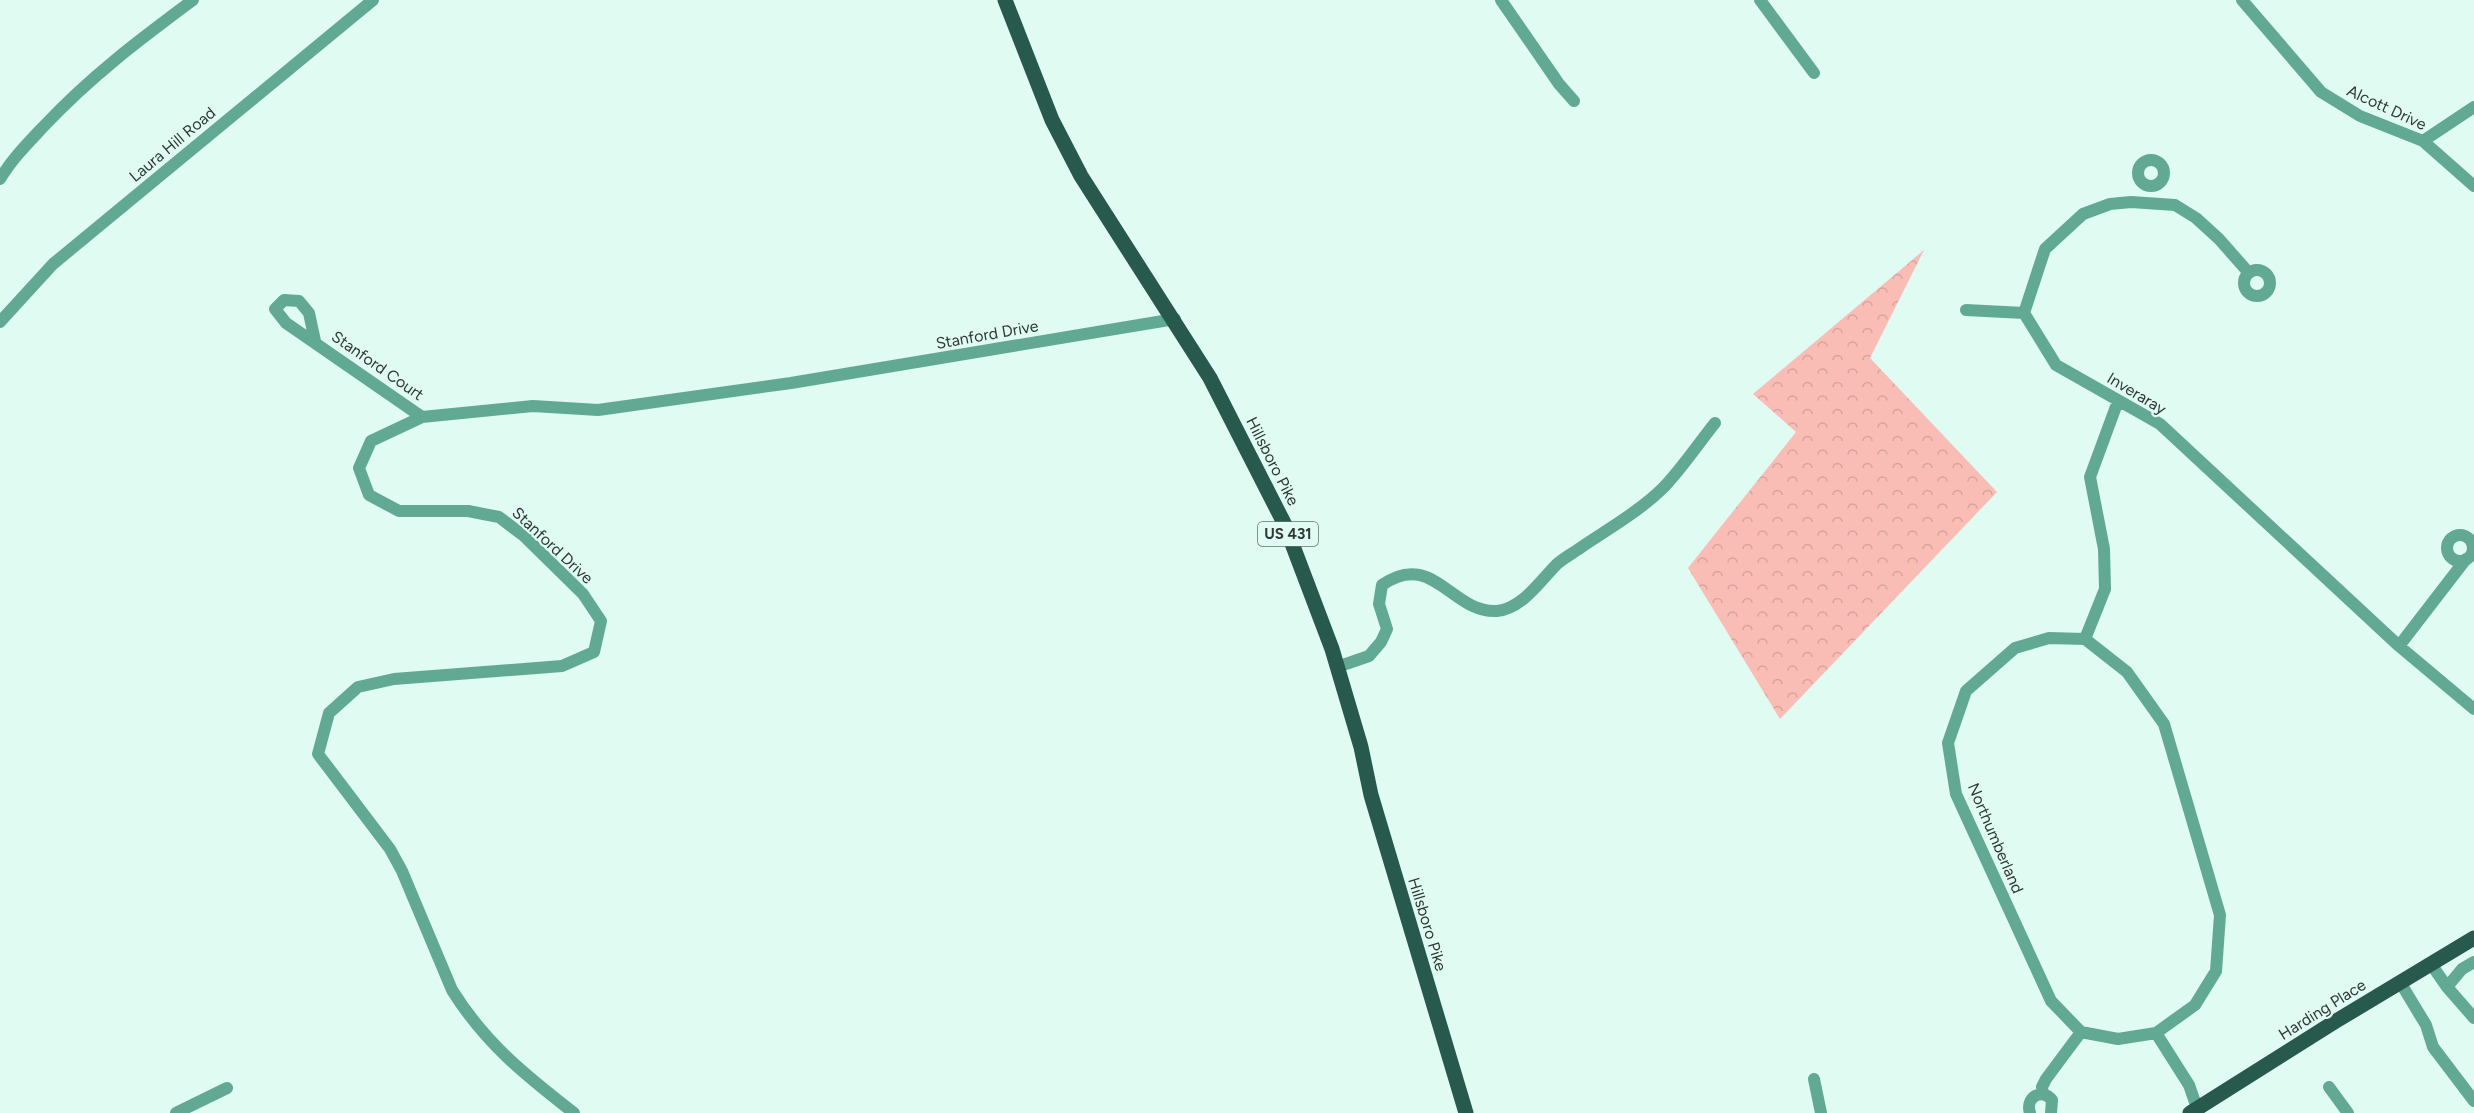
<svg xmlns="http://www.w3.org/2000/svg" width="2474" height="1113" viewBox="0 0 2474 1113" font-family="Figtree,sans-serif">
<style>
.forest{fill:url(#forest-crowns)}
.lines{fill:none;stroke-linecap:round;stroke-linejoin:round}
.minor{stroke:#62a994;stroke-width:12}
.major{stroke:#275a4c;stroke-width:15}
.labels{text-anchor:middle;stroke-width:4.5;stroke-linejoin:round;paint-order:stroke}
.shield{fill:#e0fbf2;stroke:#63736e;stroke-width:1.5}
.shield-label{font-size:15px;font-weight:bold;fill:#2e3935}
.street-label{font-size:16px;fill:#2e3935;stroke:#e0fbf2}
</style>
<defs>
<pattern id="forest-crowns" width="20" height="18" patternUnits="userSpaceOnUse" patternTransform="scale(1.5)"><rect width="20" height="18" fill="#fabdb6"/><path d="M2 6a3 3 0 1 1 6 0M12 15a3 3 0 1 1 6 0" fill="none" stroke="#d7a39d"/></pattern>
</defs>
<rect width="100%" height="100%" fill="#e0fbf2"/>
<path class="forest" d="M1924 250 1870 358 1997 492 1780 719 1688 568 1796 432 1753 394Z"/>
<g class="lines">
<path class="minor" d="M1501 0 1559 84 1574 101
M1760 0 1814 73
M2242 0 2321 92 2360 116 2423 141 2474 186
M2423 141 2474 107
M2138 173a13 13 0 1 1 26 0a13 13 0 1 1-26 0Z
M0 179C12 159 28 143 44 126 91 76 138 41 193 0
M2244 283a13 13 0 1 1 26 0a13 13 0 1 1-26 0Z
M2249 273 2219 239 2196 218 2175 205 2131 202 2110 204 2083 214 2045 249 2024 313 2056 365 2160 424 2399 646 2474 709
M1966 310 2024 313
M0 322 53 264 373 0
M315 341 309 313 299 301 284 300 275 309 286 323 422 417
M2447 548a13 13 0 1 1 26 0a13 13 0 1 1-26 0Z
M2049 638 2085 639 2127 672 2164 724 2220 915 2216 971 2195 1005 2156 1033 2118 1039 2081 1032 2051 1001 1956 794 1948 743 1966 691 2015 648Z
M2085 639 2105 589 2104 549 2090 477 2118 401
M2399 646 2466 559
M1337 667 1369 656 1381 642 1387 629 1379 604 1382 585C1433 549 1452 614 1497 611 1522 609 1541 580 1557 564 1565 557 1575 552 1583 546 1610 528 1641 510 1664 487 1683 467 1698 444 1715 423
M2431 964 2447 987 2474 1018
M2400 982 2426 1025 2433 1047 2474 1101
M2447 987 2462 969 2474 962
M2156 1033 2189 1085 2197 1108
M1814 1079 1821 1113
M2329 1087 2348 1113
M2043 1094 2042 1087 2046 1079 2081 1032
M176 1113 227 1088
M574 1113C525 1075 485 1043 452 990L402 871 390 849 318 754 329 713 358 687 394 679 562 666 594 652 601 621 583 594 524 536 499 517 468 511H399L369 495 359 468 371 441 422 417 533 406 598 410 791 383 1175 319
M2030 1113C2025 1098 2041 1087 2052 1100L2051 1113"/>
<path class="major" d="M1005 0 1052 120 1081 176 1210 378 1285 525 1332 649 1361 747 1371 795 1466 1113
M2190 1113 2336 1021 2474 938"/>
</g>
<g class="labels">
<rect class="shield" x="1258" y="522" width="60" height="24" rx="4.5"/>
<g class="shield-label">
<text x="1288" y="539">US 431</text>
</g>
<g class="street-label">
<text transform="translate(2387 107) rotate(25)" y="6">Alcott Drive</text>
<text transform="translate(172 144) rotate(-40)" y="6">Laura Hill Road</text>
<text transform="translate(987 334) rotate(-10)" y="6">Stanford Drive</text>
<text transform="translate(378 365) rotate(35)" y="6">Stanford Court</text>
<text transform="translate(2137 393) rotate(31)" y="6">Inveraray</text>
<text transform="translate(1273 461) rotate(63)" y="6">Hillsboro Pike</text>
<text transform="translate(553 545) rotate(43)" y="6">Stanford Drive</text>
<text transform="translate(1996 838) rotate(67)" y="6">Northumberland</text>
<text transform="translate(1428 924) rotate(73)" y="6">Hillsboro Pike</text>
<text transform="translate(2322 1009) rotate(-32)" y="6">Harding Place</text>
</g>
</g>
</svg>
